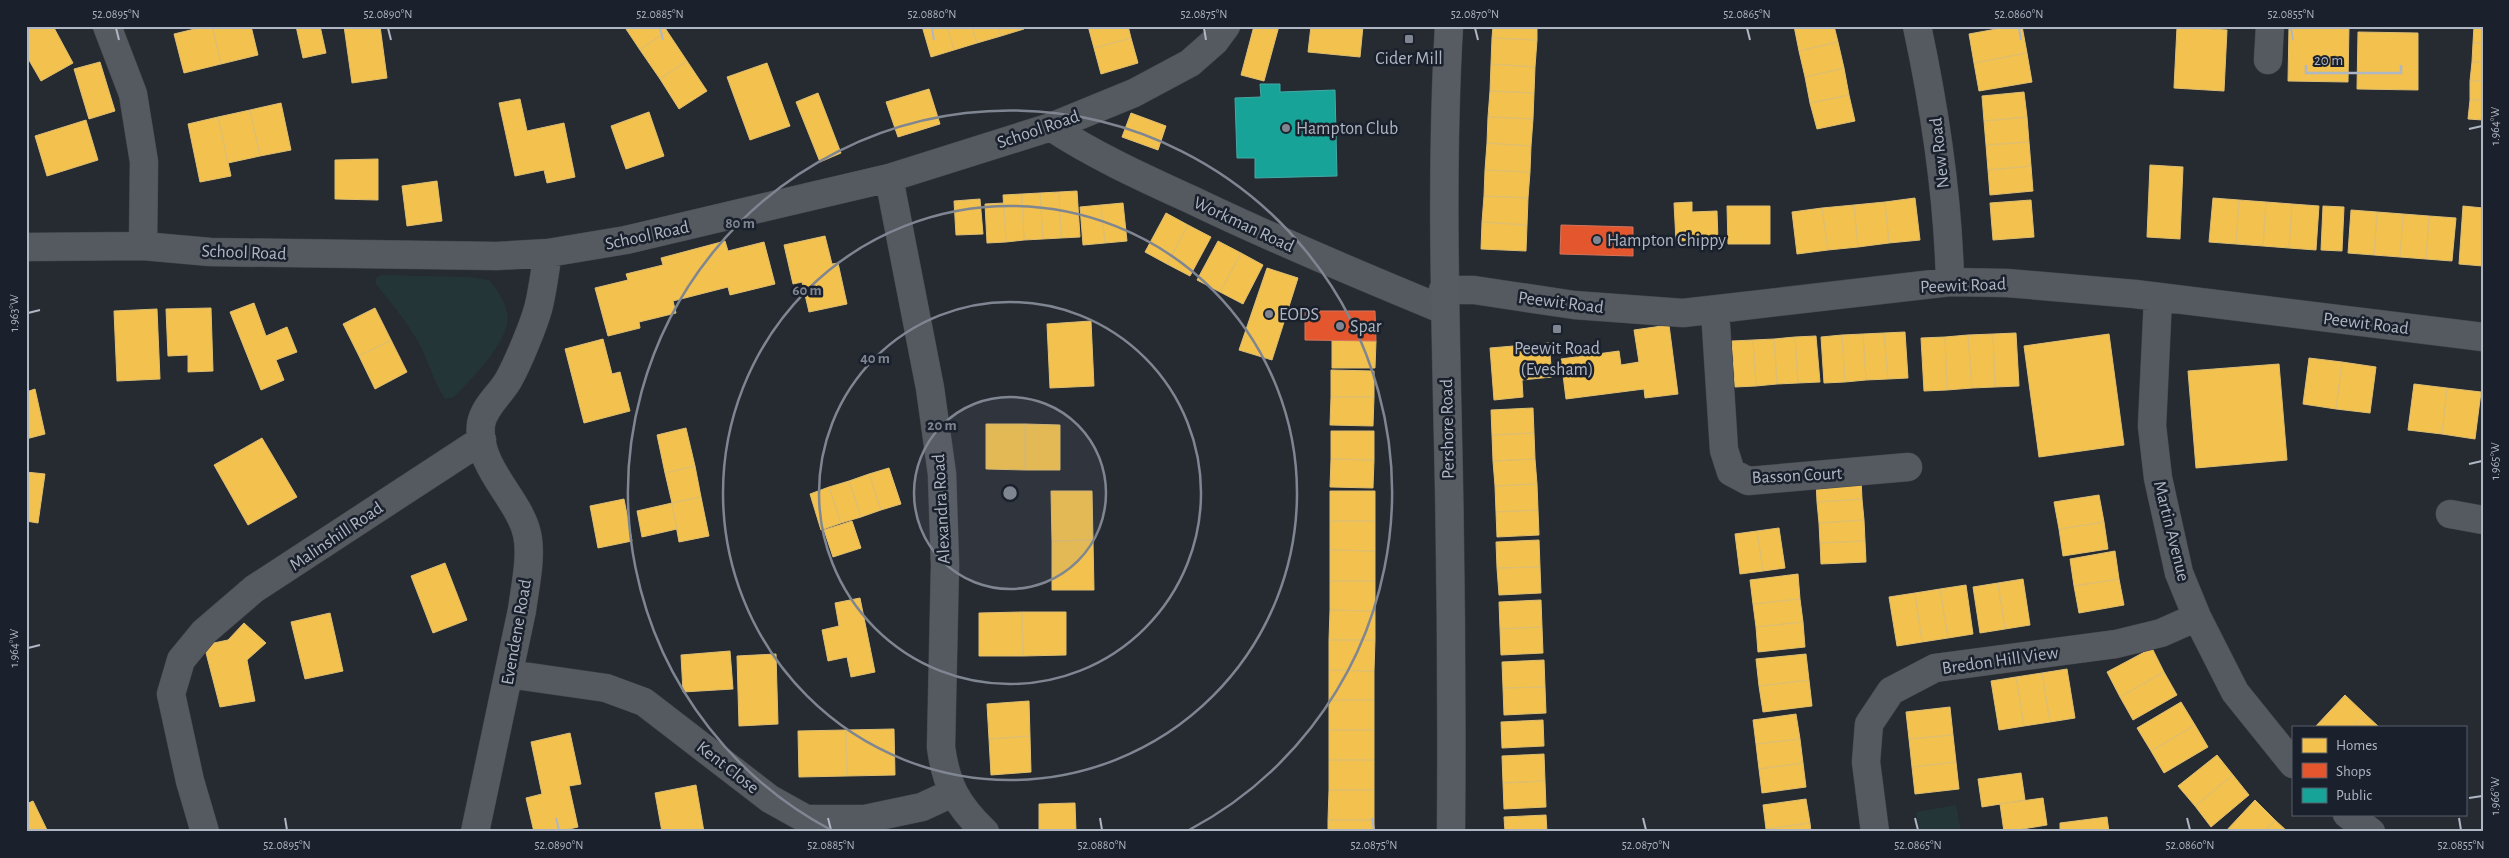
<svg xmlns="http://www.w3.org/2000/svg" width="2509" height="858" viewBox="0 0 2509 858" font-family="'Alegreya Sans',sans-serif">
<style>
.green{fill:#233537}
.homes{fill:#f2c14e;stroke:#debe71}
.shops{fill:#e4572e;stroke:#d4745b}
.public{fill:#17a398;stroke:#45a9a5}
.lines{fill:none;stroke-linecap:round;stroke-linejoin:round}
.minor-casing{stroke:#44474d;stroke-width:29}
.major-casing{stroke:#43474f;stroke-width:29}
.minor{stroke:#555960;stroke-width:28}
.major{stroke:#575b62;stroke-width:28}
.ticks{fill:none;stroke:#afb7c4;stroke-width:2}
.ring{fill:none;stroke:#7f8691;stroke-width:2.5}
.poi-dot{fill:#7f8691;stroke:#1a212c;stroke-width:2}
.labels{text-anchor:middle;stroke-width:5;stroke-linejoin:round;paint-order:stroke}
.poi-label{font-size:18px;fill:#afb7c4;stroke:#1a212c;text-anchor:start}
.street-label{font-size:18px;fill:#afb7c4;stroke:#1a212c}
.centre{fill:#7f8691;stroke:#1a212c;stroke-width:2.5}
.ring-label{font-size:15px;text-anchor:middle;font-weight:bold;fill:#7f8691;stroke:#1a212c;stroke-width:5;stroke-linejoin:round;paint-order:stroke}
.neatline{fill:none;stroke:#afb7c4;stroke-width:2}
.ticks-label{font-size:12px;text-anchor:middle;fill:#afb7c4}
</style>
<rect width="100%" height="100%" fill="#262b32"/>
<path class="green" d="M381 275 468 277 489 280C498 291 505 301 507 314 512 339 471 379 454 397L445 399C434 382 429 363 420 345 408 323 392 304 376 284L375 279Z
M1956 805 1961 832H1920L1916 812Z"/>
<path class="homes" d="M31 26H53L73 63 41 81 26 55V29Z
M207 26H212L221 64 184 73 174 34Z
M212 26H251L258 55 221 64Z
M296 26H320L326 53 303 58Z
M344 26H380L387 78 352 83Z
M624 26H664L667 31 640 50Z
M922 26H947L954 50 931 57Z
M947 26H972L977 43 954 50Z
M972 26H998L1001 36 977 43Z
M998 26H1023L1024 29 1001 36Z
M1088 26H1128L1131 38 1094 48Z
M1254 26H1279L1264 81 1241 75Z
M1311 26H1363L1360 57 1308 52Z
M1493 26H1537V40L1492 38Z
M1794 26H1834L1838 42 1799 51Z
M2013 26H2022L2027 53 1974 63 1969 34Z
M2289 26H2349L2348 82 2288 81Z
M2474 26H2483V43H2473Z
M2177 27 2227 30 2224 91 2174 88Z
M667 31 687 61 660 79 640 50Z
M2358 32 2418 33V90L2357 89Z
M1131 38 1138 63 1101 74 1094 48Z
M1492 38 1537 40 1535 67 1491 64Z
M1838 42 1844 68 1805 77 1799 51Z
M2473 43H2483V62H2472Z
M2027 53 2032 82 1979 91 1974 63Z
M687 61 707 91 679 109 660 79Z
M100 62 115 111 89 119 74 69Z
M2472 62H2483V81H2470Z
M767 63 790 126 750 140 727 77Z
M1491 64 1535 67 1534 93 1490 91Z
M1844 68 1849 95 1810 103 1805 77Z
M2470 81H2483V100H2470Z
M929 89 940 124 898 137 886 102Z
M1490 91 1534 93 1533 119 1488 117Z
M2024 92 2027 117 1984 121 1982 96Z
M818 93 841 153 820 162 796 102Z
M1849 95 1855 121 1817 129 1810 103Z
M520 99 527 131 564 123 575 177 547 183 544 170 515 176 499 103Z
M2470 100H2483V120L2468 119Z
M281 103 291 150 260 156 250 110Z
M250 110 260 156 228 163 218 117Z
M649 112 664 156 626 169 611 126Z
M1131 113 1166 126 1158 150 1122 137Z
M218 117 231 176 200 182 188 124Z
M1488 117 1533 119 1531 146 1487 143Z
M2027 117 2029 142 1986 145 1984 121Z
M86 120 98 160 47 176 35 136Z
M2029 142 2031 166 1988 170 1986 145Z
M1487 143 1531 146 1530 172 1485 170Z
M378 159V200L335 199V160Z
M2150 165 2183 167 2180 239 2147 237Z
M2031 166 2033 191 1990 195 1988 170Z
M1485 170 1530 172 1528 198 1484 196Z
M437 181 442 221 407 226 402 186Z
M1077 191 1080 237 1061 238 1059 192Z
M1059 192 1061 238 1043 239 1040 193Z
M1040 193 1043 239 1024 240 1022 194Z
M1022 194 1024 240 1006 242 1003 195Z
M1484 196 1528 198 1527 225 1482 222Z
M1915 198 1920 240 1889 243 1885 202Z
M2213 198 2239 200 2236 244 2209 242Z
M980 199 983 234 956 235 954 201Z
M2031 200 2034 237 1993 240 1990 203Z
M2239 200 2266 202 2263 246 2236 244Z
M1692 202V212L1717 211 1718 240 1676 241 1674 203Z
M1885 202 1889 243 1858 247 1854 205Z
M2266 202 2292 204 2289 248 2263 246Z
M1004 203 1006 242 987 243 985 204Z
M1123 203 1127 241 1105 243 1101 205Z
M2292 204 2319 206 2316 250 2289 248Z
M1101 205 1105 243 1083 245 1080 207Z
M1854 205 1858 247 1828 250 1822 208Z
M1727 206H1770V244H1728Z
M2323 206 2344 207 2342 251 2321 250Z
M2463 206 2483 208V266L2459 264Z
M1822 208 1828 250 1797 254 1792 212Z
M2351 210 2377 212 2374 255 2348 253Z
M2377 212 2403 214 2400 257 2374 255Z
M1166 213 1188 225 1167 264 1145 252Z
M2403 214 2429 216 2426 259 2400 257Z
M2429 216 2456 218 2452 261 2426 259Z
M1482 222 1527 225 1526 251 1481 249Z
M1188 225 1211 237 1190 276 1167 264Z
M825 236 832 264 838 263 847 304 809 312 802 282 793 284 784 245Z
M725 241 728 251 764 242 775 284 730 295 728 287 673 301 676 313 639 322 640 328 608 336 595 288 628 280 626 274 663 265 661 258Z
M1218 241 1241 253 1220 292 1197 280Z
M1241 253 1263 265 1243 304 1220 292Z
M1267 268 1298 278 1272 360 1239 350Z
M254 303 266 336 287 327 297 352 276 360 284 380 261 390 230 312Z
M211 308 213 371 188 372V355L168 356 166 309Z
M375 308 391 340 359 356 343 324Z
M157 309 160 379 117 381 114 311Z
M1091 321 1094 386 1050 388 1047 324Z
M1669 325 1678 394 1645 398 1644 389 1566 399 1561 359 1619 351 1621 365 1639 362 1634 330Z
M1905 332 1908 378 1888 379 1884 333Z
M1884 333 1888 379 1866 380 1863 334Z
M2016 333 2019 386 1995 387 1993 334Z
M1863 334 1866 380 1845 382 1842 335Z
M1993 334 1995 387 1972 388 1968 335Z
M2109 334 2124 445 2039 457 2024 346Z
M1842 335 1845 382 1824 383 1821 337Z
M1968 335 1972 388 1947 390 1945 337Z
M1816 336 1820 382 1798 383 1795 337Z
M1795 337 1798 383 1777 384 1774 339Z
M1945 337 1947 390 1924 391 1921 338Z
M603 339 612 374 620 372 630 411 584 423 565 349Z
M1774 339 1777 384 1756 386 1753 340Z
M391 340 407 372 375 389 359 356Z
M1332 340 1376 341 1375 368H1332Z
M1753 340 1756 386 1735 387 1732 341Z
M1549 343 1552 377 1522 380 1523 397 1494 400 1490 348Z
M2309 358 2342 362 2336 409 2303 404Z
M2342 362 2376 367 2370 413 2336 409Z
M2279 364 2287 460 2196 468 2188 371Z
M1331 370 1374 371V397H1331Z
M2414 384 2447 388 2442 434 2408 430Z
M2447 388 2481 392 2475 439 2442 434Z
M35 389 45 434 26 439V392Z
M1331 397H1374L1373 426 1330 425Z
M1533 408 1534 433 1492 435 1491 410Z
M986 424H1025V470L986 469Z
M1025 424 1060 425V470H1025Z
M686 428 695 466 665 473 657 435Z
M1331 431H1374V460L1331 459Z
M1534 433 1535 459 1493 461 1492 435Z
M262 438 297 497 248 525 214 465Z
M1331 459 1374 460 1373 488 1330 487Z
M1535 459 1537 484 1495 486 1493 461Z
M695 466 701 497 672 503 665 473Z
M889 468 901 504 881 510 869 474Z
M26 472 45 474 38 523 26 521Z
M869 474 881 510 861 517 849 481Z
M1861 478 1862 499 1817 502 1816 481Z
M849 481 861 517 841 523 829 487Z
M1537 484 1538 510 1496 512 1495 486Z
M829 487 841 523 821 530 810 494Z
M1051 491H1092L1093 540 1052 541Z
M1330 491H1375V521H1330Z
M2099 495 2104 522 2059 529 2054 502Z
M701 497 709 536 679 542 672 503Z
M624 499 632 541 598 548 590 506Z
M1862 499 1864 520 1819 523 1817 502Z
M672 503 677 529 642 537 637 511Z
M1538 510 1539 535 1497 537 1496 512Z
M1864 520 1865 541 1820 543 1819 523Z
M852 521 861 548 833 557 824 530Z
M1330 521H1375V551L1330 550Z
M2104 522 2108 549 2063 556 2059 529Z
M1779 528 1785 568 1763 571 1757 531Z
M1757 531 1763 571 1740 574 1735 534Z
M1093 540 1094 590H1052V541Z
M1539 540 1540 567 1497 568 1496 542Z
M1865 541 1866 562 1821 564 1820 543Z
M1330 550 1375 551V581H1330Z
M2115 551 2119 579 2074 586 2070 559Z
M445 563 467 620 433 633 411 576Z
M1540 567 1541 593 1499 595 1497 568Z
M1798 574 1800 599 1753 604 1750 580Z
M2023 579 2030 625 2005 629 1998 583Z
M2119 579 2124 605 2079 613 2074 586Z
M1330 581H1375V611L1330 610Z
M1998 583 2005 629 1980 633 1973 587Z
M1966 585 1973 634 1948 638 1940 589Z
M1940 589 1948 638 1922 642 1915 593Z
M1915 593 1922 642 1897 646 1889 597Z
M860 598 875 672 851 677 847 657 828 661 822 630 839 626 835 603Z
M1800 599 1803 622 1756 627 1753 604Z
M1541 600 1542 627 1500 629 1499 602Z
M1330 610 1375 611V640H1329Z
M1022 612 1023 656H979V613Z
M1022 612H1066V655L1023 656Z
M330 613 343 671 305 679 291 622Z
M1803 622 1805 647 1758 652 1756 627Z
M244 623 266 643 247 660 255 701 220 707 204 645 228 640Z
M1542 627 1543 653 1501 655 1500 629Z
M1329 640H1375L1374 671 1329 670Z
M2152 648 2164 672 2120 697 2107 672Z
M730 651 733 689 683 692 681 655Z
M776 654 778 724 739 726 737 656Z
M1806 654 1809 680 1759 686 1756 659Z
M1544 660 1545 687 1503 688 1502 662Z
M2067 669 2075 718 2050 722 2042 673Z
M1329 670 1374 671V700H1329Z
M2164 672 2177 695 2133 720 2120 697Z
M2042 673 2050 722 2024 726 2016 677Z
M2016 677 2024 726 1999 730 1991 681Z
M1809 680 1812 706 1763 712 1759 686Z
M1545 687 1546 713 1504 715 1503 688Z
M2345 695 2365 714 2352 727H2315Z
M1329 700H1374V730H1329Z
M1029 701 1030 736 989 739 987 704Z
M2181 702 2195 725 2151 751 2137 728Z
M1950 707 1953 735 1909 739 1906 712Z
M1796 714 1800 739 1756 744 1753 720Z
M2365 714 2379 727H2352Z
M1543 720 1544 746 1502 748 1501 722Z
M2195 725 2208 747 2164 773 2151 751Z
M894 729 895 775 847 776 846 730Z
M846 730 847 776 799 777 798 731Z
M1329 730H1374V760H1329Z
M570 733 581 784 569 786 578 827 556 832H534L526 798 542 794 531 742Z
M1953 735 1956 762 1912 767 1909 739Z
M1030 736 1031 772 991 775 989 739Z
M1800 739 1803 763 1759 769 1756 744Z
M1544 754 1545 781 1503 783 1502 756Z
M2217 755 2233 775 2195 806 2178 786Z
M1329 760H1374V790H1329Z
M1956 762 1959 789 1915 794 1912 767Z
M1803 763 1806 787 1762 793 1759 769Z
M2021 773 2025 800 1982 807 1978 779Z
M2233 775 2249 795 2211 827 2195 806Z
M1545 781 1546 807 1504 809 1503 783Z
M696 785 704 832H662L655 793Z
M1329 790H1374V820H1328Z
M2043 798 2047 825 2004 832 2000 804Z
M1806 799 1810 823 1766 829 1763 805Z
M2255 800 2275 820 2264 832H2225Z
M33 801 48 832H26V804Z
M1075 803 1076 832H1039V804Z
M1546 815 1547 832H1505L1504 817Z
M2107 817 2109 832H2060V823Z
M1328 820H1374V832H1328Z
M2275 820 2288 832H2264Z
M1810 823 1811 832H1767L1766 829Z"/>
<path class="shops" d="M1561 225 1633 227V256L1560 254Z
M1305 311H1375L1376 341 1305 340Z"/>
<path class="public" d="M1260 84H1280V92L1335 90 1337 176 1255 178V158H1237L1235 98 1261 97Z"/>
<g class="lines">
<defs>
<path id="minor" d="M107 26 133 94 144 162 143 246
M1917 26C1935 110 1948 196 1950 282
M2268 60 2270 26
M1051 127C1095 156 1144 178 1192 200 1275 240 1359 275 1444 310
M889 178 930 388 942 474 945 565 941 747C946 785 957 805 985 832
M26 247 143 246 210 252 497 256 548 253 626 240 889 178 1051 127 1134 93 1190 63 1215 41 1226 26
M1443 290H1474L1574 305 1683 313 1950 282 2007 283 2135 294 2483 337
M2158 298 2152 426 2158 478 2179 573 2197 617 2235 692 2293 764
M1715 310 1724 450 1731 472 1748 481 1908 467
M2450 514 2483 520
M509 674 606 688 644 702 770 799 806 819H865L922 807 952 793
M2347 814 2371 832
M205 832 190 781 171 694 181 660 204 632 254 589 482 440
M475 832 522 610C525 587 532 556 527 534 519 498 476 467 481 424 484 406 501 394 509 379 518 363 535 322 539 305 543 288 545 270 548 253
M1875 832 1866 762 1869 724 1891 691 1935 668 2116 644 2161 633 2197 617"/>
<path id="major" d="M1449 26C1441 164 1445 301 1448 439 1451 570 1452 701 1451 832"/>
</defs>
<use href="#minor" class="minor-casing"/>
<use href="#major" class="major-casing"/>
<use href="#minor" class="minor"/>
<use href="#major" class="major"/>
</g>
<path class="ticks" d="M116 28 119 40M388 28 391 40M660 28 663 40M932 28 934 40M1204 28 1206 40M1475 28 1478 40M1747 28 1750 40M2019 28 2021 40M2291 28 2293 40M2469 129 2482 126M28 313 40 310M2469 464 2482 461M28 648 40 645M2469 798 2482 796M285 818 287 830M556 818 559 830M828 818 831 830M1100 818 1102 830M1372 818 1374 830M1643 818 1646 830M1915 818 1918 830M2187 818 2190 830M2459 818 2461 830"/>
<circle cx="1010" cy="493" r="96" fill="#7f8691" fill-opacity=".12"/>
<g class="ring">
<circle cx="1010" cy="493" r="96"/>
<circle cx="1010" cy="493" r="191"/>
<circle cx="1010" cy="493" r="287"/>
<path d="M831 830A382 382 0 1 1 1189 830"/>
</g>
<g class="poi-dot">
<rect x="1404" y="34" width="10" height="10" rx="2.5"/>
<circle cx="1286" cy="128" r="5"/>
<circle cx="1597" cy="240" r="5"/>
<circle cx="1269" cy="314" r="5"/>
<circle cx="1340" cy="326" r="5"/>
<rect x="1552" y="324" width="10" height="10" rx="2.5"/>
</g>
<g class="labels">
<g class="poi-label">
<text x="1409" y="64" text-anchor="middle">Cider Mill</text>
<text x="1296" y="134">Hampton Club</text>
<text x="1607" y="246">Hampton Chippy</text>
<text x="1279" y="320">EODS</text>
<text x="1350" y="332">Spar</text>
<text x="1557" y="354" text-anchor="middle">Peewit Road<tspan x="1557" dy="21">(Evesham)</tspan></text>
</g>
<g class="street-label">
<text transform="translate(1038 129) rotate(-19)" y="6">School Road</text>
<text transform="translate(1939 153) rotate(-96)" y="6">New Road</text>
<text transform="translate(1244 224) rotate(25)" y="6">Workman Road</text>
<text transform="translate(647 235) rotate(-12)" y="6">School Road</text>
<text transform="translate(244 252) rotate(2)" y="6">School Road</text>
<text transform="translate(1963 285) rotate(-2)" y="6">Peewit Road</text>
<text transform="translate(1561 302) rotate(7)" y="6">Peewit Road</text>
<text transform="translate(2366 323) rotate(7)" y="6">Peewit Road</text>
<text transform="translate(1447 429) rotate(-91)" y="6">Pershore Road</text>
<text transform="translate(1797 475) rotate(-3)" y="6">Basson Court</text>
<text transform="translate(941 509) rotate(-93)" y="6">Alexandra Road</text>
<text transform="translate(2172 531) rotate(76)" y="6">Martin Avenue</text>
<text transform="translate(336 536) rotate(-34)" y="6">Malinshill Road</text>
<text transform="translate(516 632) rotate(-80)" y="6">Evendene Road</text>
<text transform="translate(2000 660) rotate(-8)" y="6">Bredon Hill View</text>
<text transform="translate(728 767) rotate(38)" y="6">Kent Close</text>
</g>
</g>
<circle cx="1010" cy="493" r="8" class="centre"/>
<g class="ring-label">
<text x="740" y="228">80 m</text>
<text x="807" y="295">60 m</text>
<text x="875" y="363">40 m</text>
<text x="942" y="430">20 m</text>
</g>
<rect width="2509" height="858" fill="none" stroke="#1a212c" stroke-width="55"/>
<rect x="2292" y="726" width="175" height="90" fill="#1a212c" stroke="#565d69"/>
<rect x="2302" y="738" width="25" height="15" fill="#f2c14e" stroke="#565d69"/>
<text x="2336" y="750" font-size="15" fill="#afb7c4">Homes</text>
<rect x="2302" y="763" width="25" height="15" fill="#e4572e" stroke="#565d69"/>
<text x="2336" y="776" font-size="15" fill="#afb7c4">Shops</text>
<rect x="2302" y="788" width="25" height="15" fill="#17a398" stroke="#565d69"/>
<text x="2336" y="800" font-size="15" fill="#afb7c4">Public</text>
<path d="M2306 65v8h95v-8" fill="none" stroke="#afb7c4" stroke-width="2.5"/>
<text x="2314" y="65" font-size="15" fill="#afb7c4" stroke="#1a212c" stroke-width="4" paint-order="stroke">20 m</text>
<rect x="28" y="28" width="2454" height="802" class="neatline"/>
<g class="ticks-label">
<text x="116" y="18">52.0895°N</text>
<text x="388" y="18">52.0890°N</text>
<text x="660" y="18">52.0885°N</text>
<text x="932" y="18">52.0880°N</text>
<text x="1204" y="18">52.0875°N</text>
<text x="1475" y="18">52.0870°N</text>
<text x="1747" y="18">52.0865°N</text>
<text x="2019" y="18">52.0860°N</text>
<text x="2291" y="18">52.0855°N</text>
<text transform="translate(2495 126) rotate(-90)" y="4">1.964°W</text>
<text transform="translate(14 313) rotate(-90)" y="4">1.963°W</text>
<text transform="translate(2495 461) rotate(-90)" y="4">1.965°W</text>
<text transform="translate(14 648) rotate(-90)" y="4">1.964°W</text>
<text transform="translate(2495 796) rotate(-90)" y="4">1.966°W</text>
<text x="287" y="849">52.0895°N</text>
<text x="559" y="849">52.0890°N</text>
<text x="831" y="849">52.0885°N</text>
<text x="1102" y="849">52.0880°N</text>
<text x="1374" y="849">52.0875°N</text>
<text x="1646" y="849">52.0870°N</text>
<text x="1918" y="849">52.0865°N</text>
<text x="2190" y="849">52.0860°N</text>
<text x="2461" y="849">52.0855°N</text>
</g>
</svg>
